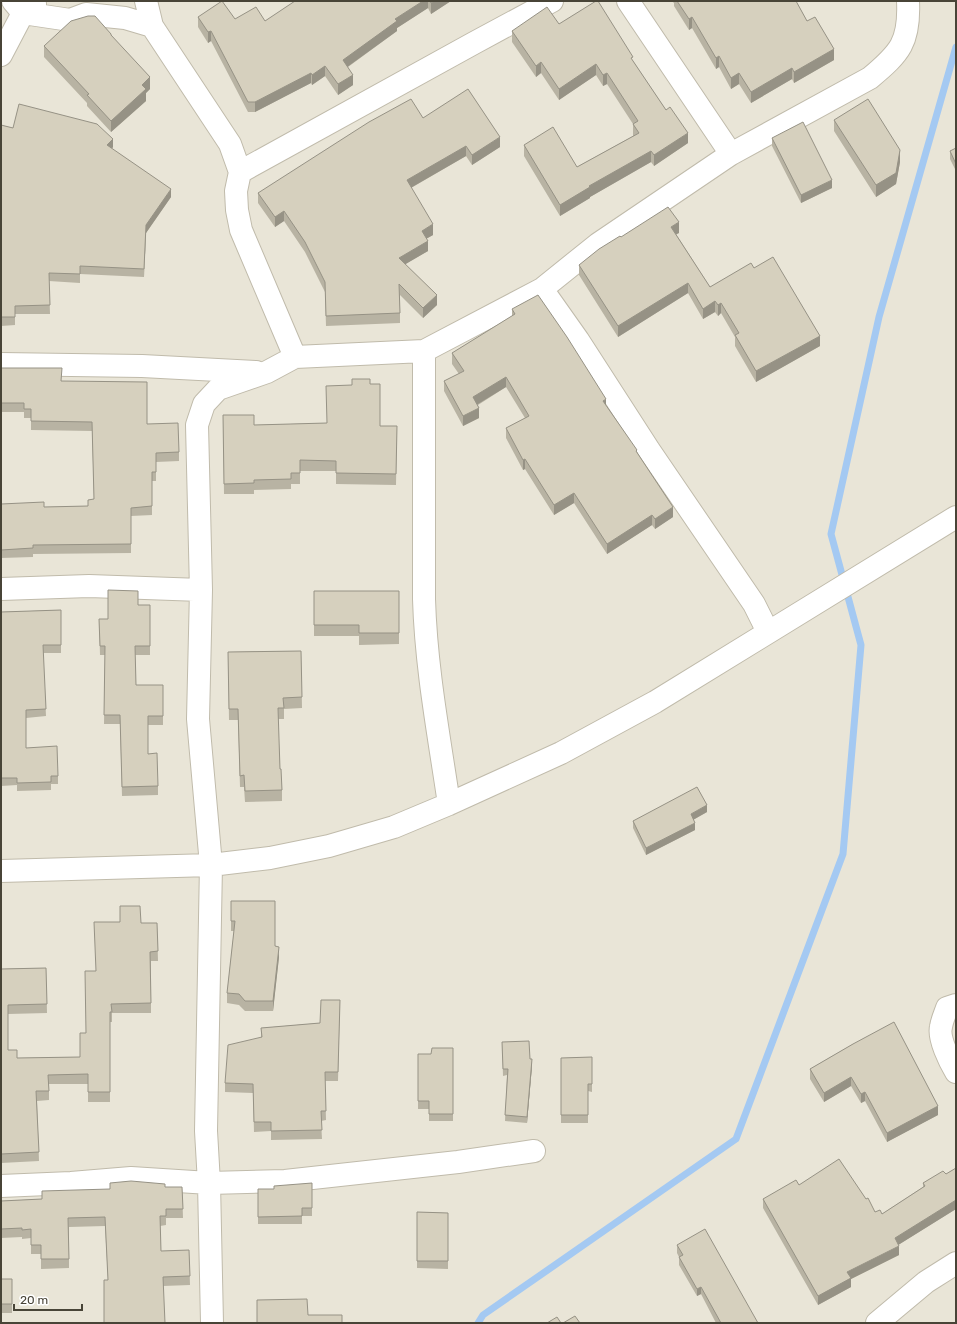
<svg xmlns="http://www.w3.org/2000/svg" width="957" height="1324" viewBox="0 0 957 1324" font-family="Rubik,sans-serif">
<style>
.residential{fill:#e9e5d7}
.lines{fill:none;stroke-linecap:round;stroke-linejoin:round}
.stream{stroke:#a4c9f2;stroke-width:7}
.street-casing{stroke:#c0bbab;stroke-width:24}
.street{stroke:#fff;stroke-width:22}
.wall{fill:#b8b3a3}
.shaded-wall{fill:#969285}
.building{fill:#d6d0be;stroke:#969285}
</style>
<rect width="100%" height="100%" fill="#f5f2e9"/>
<path class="residential" d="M1 1H956V1323H1Z"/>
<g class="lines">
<path class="stream" d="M478 1323 483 1315 736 1139 843 854 861 645 831 534 879 317 956 47"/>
<defs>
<path id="street" d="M13 1 23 13 70 20 86 14 125 18 152 26
M146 1 152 26 230 144 240 172 236 191 237 210 241 230 295 357
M628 1 731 154
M1 55 23 13 35 4
M240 172 474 43 552 1
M542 289 578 340 649 450 754 604 768 632
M424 351V599C426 668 439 736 449 804
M1 364 142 366 256 372
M1 589 89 586 201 590
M1 871 211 865 270 858 329 846 394 827 449 804 561 753 655 702 956 517
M956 1005 947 1008C945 1014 942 1020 941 1027 938 1038 950 1062 956 1072
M1 1186 71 1183 131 1178 209 1183 285 1181 458 1162 534 1151
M212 1323 209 1183 206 1131 211 865 198 719 201 590 197 425 204 404 218 389 267 372 295 357 424 351 542 289 598 244 731 154 870 78C900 53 910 42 908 1
M877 1323 926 1282 956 1263"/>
</defs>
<use href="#street" class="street-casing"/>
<use href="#street" class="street"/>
</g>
<path class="wall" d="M310 1H451L431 14 428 8 397 28V31L348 67 353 85 338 95 325 76 312 85 311 83 255 112H248L211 41 208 43 198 27V17L265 21Z
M672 1H796L807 21 834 60 794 83 792 79 751 103 739 84 731 89 719 67 716 69 692 28 689 30 674 6V3Z
M559 24 633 61 688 143 654 166 651 162 590 197V198L560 216 524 156V145L577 167 633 136V124L607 84 603 86 596 75 559 100 541 73 536 77 512 42V31Z
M111 36 150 89 146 93V101L111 132 87 106V103L44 57V46Z
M423 118 500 147 472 165 466 156 411 188 433 235 426 239 428 251 405 264 437 305 423 318 400 295V323L326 326 325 292 305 252 284 221 275 227 258 203V193Z
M834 120 900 162 896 184 876 197 834 131Z
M1 125 13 128 113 147 112 149 171 197 146 233 144 277 80 274V283L49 281 50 314H15V325L1 326Z
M772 138 832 188 801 203 772 146Z
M956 148V171L950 159V151Z
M679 233 676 234 710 287 754 268 820 346 756 382 735 346V337L721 313 718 316 715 312 703 319 688 293 618 337 579 275V265L621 237Z
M512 309 606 406 637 452 673 517 655 529 652 525 607 554 574 503 554 515 525 469 523 470 506 438V428L525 418 506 387 478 405 479 418 463 426 444 391V381L459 374 452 364V353L512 316Z
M1 368 62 381 147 424 179 452V461L156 462V481H152V515L131 516V553L33 554V557L1 558V504L44 507 88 506 94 500 92 431 31 430V418H24V412H1Z
M370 384 380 426H397L396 485 336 484V471H300V484H291V489L254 490V494H224L223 415 254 425 327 423Z
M956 429V440L955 438V430Z
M314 591H399V644L359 645V636H314Z
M138 605H150V655H135L136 685H163V725H148V754L158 786V795L122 796 120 724H104L105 655H100L99 619H108Z
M61 610V653H43L46 716 26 718V748L58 776V784H51V790L17 791V785L1 786V612Z
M301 651 302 708 284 709V719H278L280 769 282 790V801L245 802 244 787H240L238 720H229L228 652Z
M707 812 693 820 695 830 646 855 633 828V821Z
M231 901 275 946 279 957 273 1011H245L239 1005 227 1003V993L234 931H231Z
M120 906 141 923H157L158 961H151V1013H112V1022H110V1102H88V1084H49V1100L37 1101 39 1161 1 1163V969L46 968 47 1013 8 1014V1050L17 1058 80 1057 86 1033 96 971 120 922Z
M340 1000 338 1081H325L326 1120 321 1121 322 1139 271 1140V1131L254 1132 253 1093 225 1092V1083L261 1037V1028L320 1023Z
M502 1042 530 1059 532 1066 527 1123 505 1121 507 1075 503 1076Z
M853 1044 938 1115 887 1142 865 1101 861 1103 851 1086 824 1102 810 1079V1069Z
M453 1048V1121H429V1109H418V1054H431Z
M592 1057V1092L588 1091V1123H561V1058Z
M956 1168V1209L898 1245 899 1255 851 1279V1287L818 1305 763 1208V1199L799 1185 875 1212 882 1214 923 1187V1183L946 1174Z
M312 1183V1216H302V1224H258V1189H274Z
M165 1187H182L183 1218H166V1225L160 1226 161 1251 189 1250 190 1285 163 1286 108 1280 105 1226 69 1227V1268L41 1269V1254H31V1238L22 1239V1237L1 1238V1201L42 1199 110 1189Z
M417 1212 448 1213V1269L417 1268Z
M677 1245 758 1323H716L701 1294 697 1296 679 1265V1257L677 1253Z
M1 1279H12V1313H1Z"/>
<path class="shaded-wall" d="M423 1H428V8L397 28V31L343 70V60L395 19Z
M435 1H451L431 14V3Z
M692 17V28L689 30V19Z
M211 31V41L208 43V32Z
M834 49V60L794 83V72Z
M719 56V67L716 69V58Z
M541 62V73L536 77V66Z
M596 64V75L559 100V89Z
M325 66V76L312 85V75Z
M792 68V79L751 103V92Z
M311 73V83L255 112V102Z
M607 73V84L603 86V75Z
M739 73V84L731 89V78Z
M353 75V85L338 95V84Z
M150 77V89L146 93V101L111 132V121L142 85Z
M688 133V143L654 166V155Z
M500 137V147L472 165V155Z
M113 139V147L107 154V145Z
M466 146V156L407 190V180Z
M900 150V162L896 184 876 197V185Z
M651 151V162L590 197V198L560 216V205L589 186Z
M832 180V188L801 203V195Z
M171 189V197L146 233 144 277 146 225Z
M284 211V221L275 227V217Z
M679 222V233L671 237V227Z
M433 224V235L422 241V231Z
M428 241V251L399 268V258Z
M688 283V293L618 337V326Z
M437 295V305L423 318V308Z
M715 301V312L703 319V309Z
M721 303V313L718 316V305Z
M820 336V346L756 382V371Z
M506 377V387L473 407V397Z
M606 399V409L603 401Z
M479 408V418L463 426V416Z
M525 459V469L523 470V460Z
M574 493V503L554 515V505Z
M673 507V517L655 529V519Z
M652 515V525L607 554V544Z
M707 805V812L691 821V814Z
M695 823V830L646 855V848Z
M279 947V957L273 1011V1001Z
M532 1059V1066L527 1123V1117Z
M851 1077V1086L824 1102V1093Z
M865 1092V1101L861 1103V1094Z
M938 1106V1115L887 1142V1133Z
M956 1200V1209L895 1247V1238Z
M899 1246V1255L851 1279V1287L818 1305V1296L847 1272Z
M701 1287V1294L697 1296V1289Z"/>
<path class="building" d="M222 1 235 19 256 7 265 21 295 1H423L395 19 397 21 343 60 353 75 338 84 325 66 312 75 311 73 255 102H248L211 31 208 32 198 17Z
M430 1H435L431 3Z
M596 1H598L633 57 631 58 666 110 670 107 688 133 654 155 651 151 589 186 590 187 560 205 524 145 553 127 577 167 639 133 633 124 638 121 607 73 603 75 596 64 559 89 541 62 536 66 512 31 547 7 559 24Z
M677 1H796L807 21 815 17 834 49 794 72 792 68 751 92 739 73 731 78 719 56 716 58 692 17 689 19Z
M88 16H95L111 34V35L150 77 142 85 146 89 111 121 87 95 89 94 44 46 71 21Z
M468 89 500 137 472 155 466 146 407 180 433 224 422 231 428 241 399 258 437 295 423 308 399 284 400 313 326 316 325 282 305 242 284 211 275 217 258 193 369 122 411 99 423 118Z
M868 99 900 150 896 173 876 185 834 120Z
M19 104 97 124 113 139 107 145 171 189 146 225 144 269 80 266V274L49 273 50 305 15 306V317H1V125L13 128Z
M803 122 832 180 801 195 772 138Z
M956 148V164L950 151Z
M668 207 679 222 671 227 710 287 751 263 754 268 773 257 820 336 756 371 735 335 739 333 721 303 718 305 715 301 703 309 688 283 618 326 579 265 599 249 620 236 621 237Z
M538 295 567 337 606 399 603 401 637 450 636 451 673 507 655 519 652 515 607 544 574 493 554 505 525 459 523 460 506 428 529 416 506 377 473 397 479 408 463 416 444 381 464 371 452 353 515 314 512 309Z
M1 368H62L61 381 147 382V424L178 423 179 452 156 453V472H152V506L131 508V544L33 545V548L1 550V504L44 502V507L88 506V500L94 499 92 422 31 421V409H24V403H1Z
M352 379H370V384H380V426H397L396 474 336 473V461L300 460V473H291V479L254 480V483L224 484 223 415H254V425L327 423 326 386 352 385Z
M108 590 138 591V605H150V646H135L136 685H163V716H148V754L157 753 158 786 122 787 120 715H104L105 646H100L99 619H108Z
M314 591H399V633H359V625H314Z
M61 610V645H43L46 709 26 710V748L57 746 58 776H51V782L17 783V778H1V612Z
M301 651 302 697 283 698 284 708H278L280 769H281L282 790 245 791 244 775 240 776 238 709H229L228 652Z
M697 787 707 805 691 814 695 823 646 848 633 821Z
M231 901H275V946L279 947 273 1001H245L239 994 227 993 235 921H231Z
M120 906H140L141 923H157L158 951 150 952 151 1003 111 1004 112 1012H110V1092H88V1074L48 1075 49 1091H36L39 1152 1 1154V969L46 968 47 1004 8 1005V1050H17V1058L80 1057V1033H86L85 971H96L94 922H120Z
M321 1000H340L338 1072H325L326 1111H321L322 1130 271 1131V1122H254L253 1084 225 1083 228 1045 262 1037 261 1028 320 1023Z
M894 1022 938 1106 887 1133 865 1092 861 1094 851 1077 824 1093 810 1069 853 1044Z
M529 1041 530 1059H532L527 1117 505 1115 508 1069H503L502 1042Z
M432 1048H453V1114H429V1101H418V1054H431Z
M592 1057V1084H588V1115H561V1058Z
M839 1159 866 1199 868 1198 875 1212 880 1210 882 1214 925 1186 923 1183 943 1171 946 1174 956 1168V1200L895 1238 899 1246 847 1272 851 1278 818 1296 763 1199 796 1180 799 1185Z
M131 1181 165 1184V1187H182L183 1209H166V1216H160L161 1251 189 1250 190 1276 163 1277 165 1323H104V1280H108L105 1217 68 1218 69 1259H41V1245H31V1229L22 1230V1228L1 1229V1201L42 1199V1191L110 1189V1183Z
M312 1183V1208H302V1216L258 1217V1189H274V1186Z
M417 1212 448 1213V1261H417Z
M705 1229 758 1323H721L701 1287 697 1289 679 1257 683 1255 677 1245Z
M1 1279H12V1304H1Z
M307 1299 308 1315H342V1323H257V1300Z
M575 1316 580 1323H563Z
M557 1317 561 1323H547Z"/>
<rect width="957" height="1324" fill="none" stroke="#484437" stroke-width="4"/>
<path d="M14 1304v6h68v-6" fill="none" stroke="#484437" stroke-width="2"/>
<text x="20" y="1304" font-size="12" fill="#484437" stroke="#ffffff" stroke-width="3" paint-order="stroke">20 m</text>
</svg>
